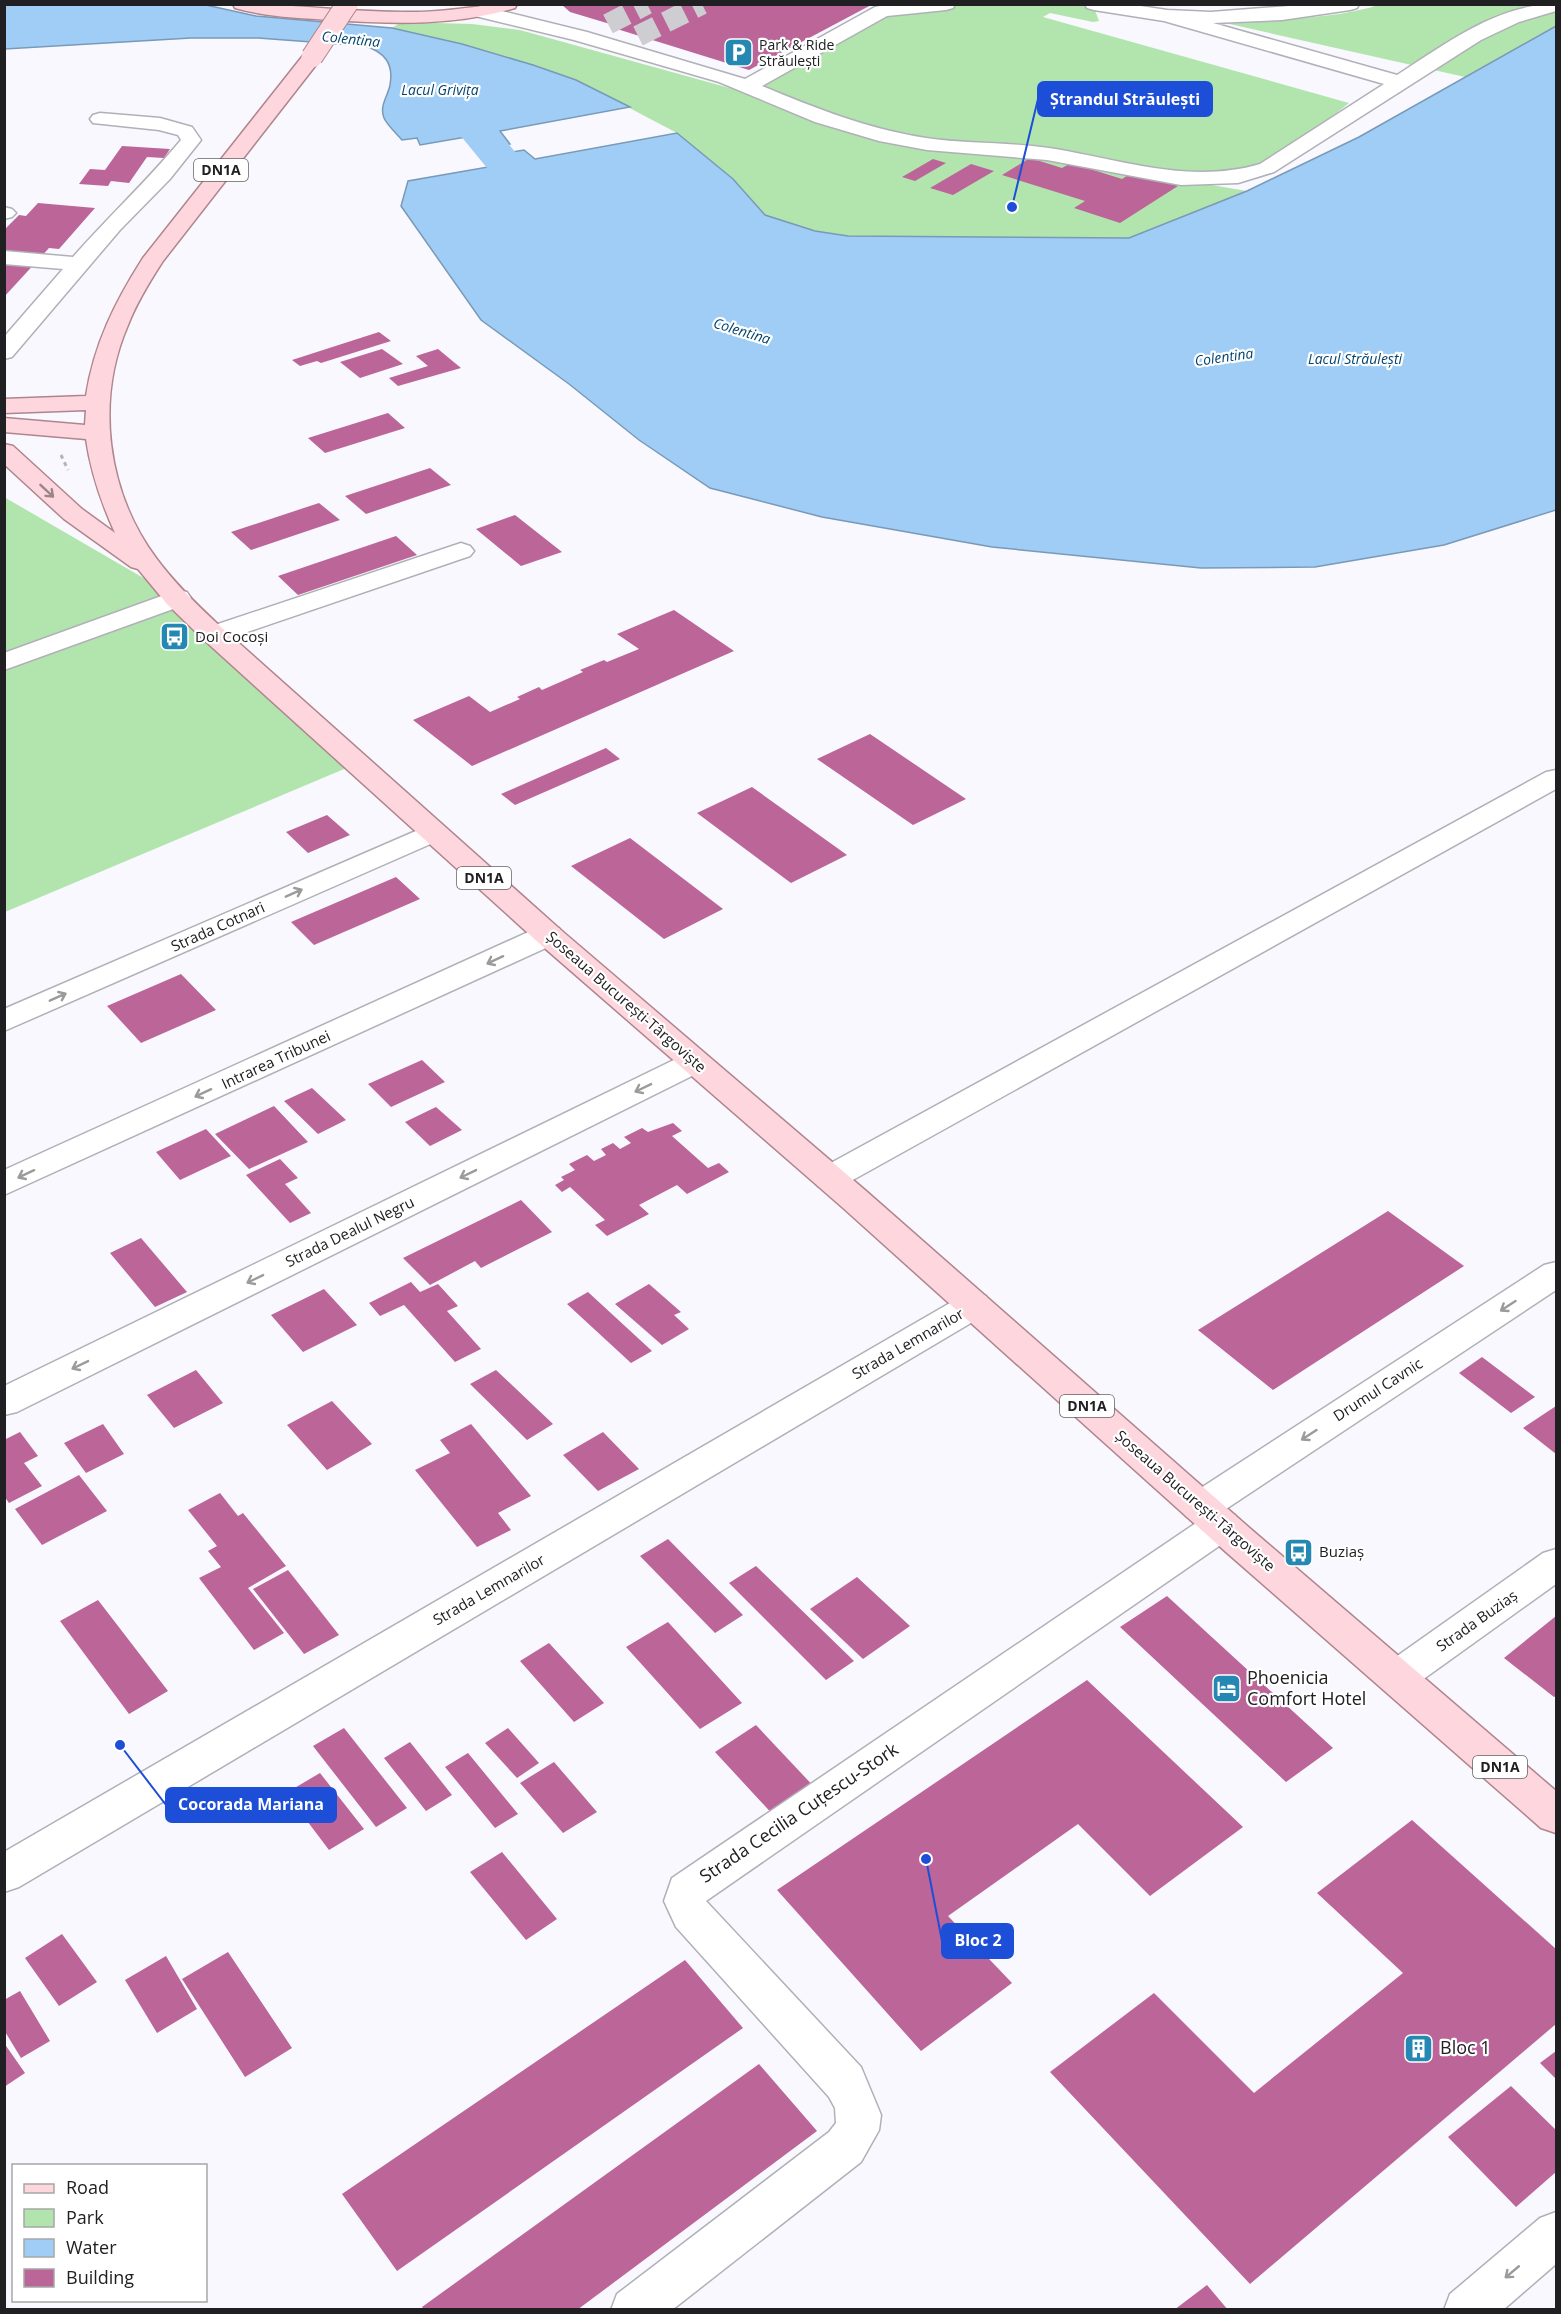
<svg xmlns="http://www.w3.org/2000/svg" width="1561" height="2314" viewBox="0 0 1561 2314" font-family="'Open Sans',sans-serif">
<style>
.green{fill:#b2e5ad}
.water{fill:#9fcdf6;stroke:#7999b7;stroke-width:1.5}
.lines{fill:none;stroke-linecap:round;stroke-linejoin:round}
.river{fill:#9fcdf6;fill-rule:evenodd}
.building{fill:#bb6599}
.minor-tunnel{stroke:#cdcdd2;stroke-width:21;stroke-dasharray:21 10;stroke-linecap:butt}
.minor-casing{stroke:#b0b0b8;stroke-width:3}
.major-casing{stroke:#b0858d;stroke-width:3}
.path{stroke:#b3b3b8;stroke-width:3;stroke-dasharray:4 4;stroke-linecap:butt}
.minor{fill:#fff;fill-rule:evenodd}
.major{fill:#fed6dd;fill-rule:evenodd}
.major-bridge-casing{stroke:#b0858d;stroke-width:23;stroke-linecap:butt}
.major-bridge{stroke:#fed6dd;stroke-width:21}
.oneway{stroke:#9a8489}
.oneway2{stroke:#9b9b9c}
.labels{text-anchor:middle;stroke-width:4.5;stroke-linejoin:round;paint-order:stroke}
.far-water-label{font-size:14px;font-style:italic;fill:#03446e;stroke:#fff}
.far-poi-label{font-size:14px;fill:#202023;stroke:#fff;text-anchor:start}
.shield{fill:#fff;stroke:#636365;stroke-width:1.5}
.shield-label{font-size:14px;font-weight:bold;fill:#202023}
.poi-label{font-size:15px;fill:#202023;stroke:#fff;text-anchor:start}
.street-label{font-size:15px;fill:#202023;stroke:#fff}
.near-poi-label{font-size:18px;fill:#202023;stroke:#fff;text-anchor:start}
.near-street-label{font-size:18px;fill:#202023;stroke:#fff}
.leader{fill:none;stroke:#1d4ed8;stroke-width:2}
.callout-dot{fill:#1d4ed8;stroke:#fff;stroke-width:2}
.callout{fill:#1d4ed8;stroke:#1d4ed8;stroke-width:2}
.callout-label{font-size:16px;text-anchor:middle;font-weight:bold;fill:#fff}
</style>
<rect width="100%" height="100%" fill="#f8f8fe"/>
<path class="green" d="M946 4 1093 5 1099 21 1093 22 1050 13 1043 17 1349 103 1267 168 1182 180 1247 191 1129 238 847 236 815 231 765 215 733 179 677 133 576 80 462 44 392 28 401 22 472 24 520 30 766 98 900 140 747 86 882 11Z
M1382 4 1556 5V26L1465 77 1216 21C1271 19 1329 21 1382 4Z
M4 497 178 598 356 764 5 912Z"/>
<path class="water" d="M4 5H206L256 16 392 28 462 44 533 65 576 80 630 107 500 131 510 144 475 150 466 137 420 145 417 138 402 140C397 134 387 125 384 118 379 106 388 96 390 85 394 63 384 52 365 46L258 38H191L5 49Z
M1556 26V510L1444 545 1315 567 1201 568 992 547 822 517 710 488 639 440 569 384 481 320 401 206 408 181 494 166 488 156 524 150 535 159 677 133 733 179 765 215 815 231 848 236 1129 238 1247 191 1359 137Z"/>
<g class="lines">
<path class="river" d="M434 69 447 72 552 195 573 218 567 227C545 232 540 228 524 213L415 80 421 72Z"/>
</g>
<path class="building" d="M561 4H873L749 70 617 29 620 27 570 12Z
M122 146 170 149 164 158 147 157 129 183 111 181 108 186 79 184 90 169 105 170Z
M1030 158 1062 168 1071 163 1122 179 1133 172 1178 186 1120 223 1074 208 1085 201 1002 175Z
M933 159 946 163 915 181 902 177Z
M971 164 994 171 953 195 930 188Z
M38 203 95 208 59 249 49 248 4 297V230L19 215 26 216Z
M379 332 391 341 321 363 317 361 300 366 292 360Z
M382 349 403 364 360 378 340 362Z
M438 349 461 368 398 386 389 378 428 366 416 356Z
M388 413 405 428 325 453 308 438Z
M430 468 451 485 366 514 345 496Z
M319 503 340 520 251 550 231 532Z
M515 515 562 552 521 566 476 529Z
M396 536 417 555 298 595 278 576Z
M674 610 734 651 472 766 413 720 469 696 490 712 520 699 517 697 539 687 542 690 583 672 580 670 604 660 607 662 639 649 617 634Z
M870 734 966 799 913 825 817 759Z
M606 748 620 759 515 805 501 794Z
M752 787 847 855 791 883 697 813Z
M327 815 350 835 308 853 286 832Z
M630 838 723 909 664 939 571 866Z
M396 877 420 899 314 945 291 922Z
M181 974 216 1010 141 1043 107 1006Z
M422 1060 445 1082 391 1107 368 1084Z
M312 1088 346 1120 318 1134 284 1101Z
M274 1106 308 1142 249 1169 215 1134Z
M436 1107 462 1130 430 1146 405 1122Z
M673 1123 682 1131 672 1136 708 1168 719 1163 729 1172 687 1194 677 1185 639 1205 649 1214 607 1236 595 1225 605 1220 570 1187 562 1192 555 1185 564 1180 561 1177 575 1170 569 1164 587 1155 594 1161 606 1155 601 1149 613 1143 620 1149 631 1143 624 1137 642 1128 648 1132Z
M206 1129 231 1156 180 1180 156 1152Z
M280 1159 298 1178 285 1184 311 1213 290 1223 246 1175Z
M521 1200 552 1232 481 1268 475 1261 430 1285 403 1258Z
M1388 1211 1464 1266 1273 1390 1198 1330Z
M141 1238 187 1292 155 1307 110 1253Z
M411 1282 420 1292 438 1284 458 1306 447 1311 481 1349 455 1362 404 1305 380 1316 369 1303Z
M649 1284 681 1312 674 1315 689 1329 662 1345 615 1304Z
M324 1289 357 1325 303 1352 271 1315Z
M588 1292 652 1351 631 1363 567 1304Z
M1482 1357 1535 1397 1511 1413 1459 1373Z
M196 1370 223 1403 174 1428 147 1395Z
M496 1370 553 1424 527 1440 470 1384Z
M332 1401 372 1444 327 1470 287 1425Z
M1556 1406V1454L1523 1428Z
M103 1424 124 1454 86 1473 64 1443Z
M471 1424 531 1496 498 1513 511 1530 477 1547 415 1470 450 1453 440 1440Z
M20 1432 38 1456 24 1463 42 1486 9 1503 4 1496V1440Z
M603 1432 639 1469 598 1491 563 1455Z
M79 1475 107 1511 42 1545 15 1509Z
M220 1493 238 1516 243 1513 286 1566 248 1588 284 1633 254 1650 199 1578 221 1567 208 1551 217 1546 188 1510Z
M668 1539 743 1615 715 1633 640 1556Z
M756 1566 854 1661 826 1680 729 1583Z
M288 1570 339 1635 304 1654 253 1589Z
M857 1577 910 1626 863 1659 810 1609Z
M1167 1596 1333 1748 1286 1782 1120 1627Z
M98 1600 168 1691 129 1714 60 1621Z
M1556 1616V1696L1554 1697 1504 1658Z
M668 1622 742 1703 700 1729 626 1647Z
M549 1643 604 1703 574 1722 520 1661Z
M1087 1680 1243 1827 1150 1896 1078 1824 948 1916 1012 1983 921 2051 777 1890Z
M756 1725 818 1791 776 1818 715 1752Z
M344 1728 407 1808 376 1827 313 1746Z
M508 1728 539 1763 517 1778 485 1743Z
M410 1742 452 1795 426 1811 384 1758Z
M468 1753 518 1814 495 1828 445 1767Z
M554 1762 597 1812 563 1833 520 1783Z
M320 1773 364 1829 329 1850 286 1793Z
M1412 1820 1556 1949V2024L1250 2284 1050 2072 1154 1993 1254 2093 1403 1973 1317 1893Z
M502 1852 557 1919 526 1940 470 1872Z
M62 1934 97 1982 59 2006 25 1958Z
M228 1952 292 2048 245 2077 182 1979Z
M166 1956 197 2009 157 2033 125 1980Z
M685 1960 743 2028 397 2271 342 2194Z
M20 1991 50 2041 21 2058 4 2030V2000Z
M4 2043 25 2073 4 2087Z
M1556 2051V2079L1540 2063Z
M759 2064 817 2131 577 2310H424L422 2307Z
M1511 2086 1556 2130V2172L1516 2207 1448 2137Z
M1207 2285 1228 2310H1174Z"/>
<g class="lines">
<path class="minor-tunnel" d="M608 24 647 4
M638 36 702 4"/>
<defs>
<path id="minor" d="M890 4H955L953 8 946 10 887 16 762 86C815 108 868 129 926 138 967 144 1008 142 1049 148 1119 159 1190 185 1260 164L1384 84 1164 21 1094 10 1087 8 1085 4H1127L1167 10 1211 12 1314 4H1359L1357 8 1350 10 1282 20 1213 23 1397 75C1445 44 1498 4 1556 4V11L1519 22 1481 40 1274 172 1238 183 1181 185 1047 160 927 150 879 141 815 122 719 82 574 40 475 16 473 12 475 8 482 6 587 32 745 79 875 7Z
M100 113 160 118 192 127 201 140 170 179 120 230 12 357 4 359V337L63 269 4 264V251L73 257C108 217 147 181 181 140L178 135 159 130 93 123 90 119 93 115Z
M4 207 12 209 16 213 12 217 4 219Z
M461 543 470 546 474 551 470 556 224 640 215 642 206 640 202 634 206 628Z
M178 590 187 592 191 598 187 604 4 670V653Z
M1556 770V789L842 1186 830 1189 818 1186 813 1178 818 1170 1546 772Z
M432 824 442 827 446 833 442 839 4 1031V1009Z
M548 926 559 928 563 935 559 942 4 1195V1170L537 928Z
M695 1052 706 1055 711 1062 706 1069 17 1412 4 1415V1386L684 1055Z
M1556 1262V1290L1223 1511 1235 1515 1241 1525 1235 1535 706 1901 861 2067 881 2115 879 2130 861 2162 672 2310H611L617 2294 829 2132 836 2123 835 2108 829 2097 676 1927 664 1901 672 1878 1199 1521 1187 1517 1181 1507 1187 1497 1544 1265Z
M974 1292 986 1296 991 1305 986 1314 19 1887 4 1892V1852L962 1296Z
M1556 1549V1584L1411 1688 1397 1693 1383 1688 1377 1677 1383 1666 1543 1553Z
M1556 2212V2264L1503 2310H1444L1450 2294 1540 2218Z"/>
<path id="major" d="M233 4C294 4 355 13 417 12 450 12 483 4 517 4L515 8C453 26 394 24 331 20 299 18 267 17 235 8Z
M312 51 319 53 322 57 319 61 163 261C150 281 137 302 128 325 95 401 107 492 156 558 175 584 198 606 222 628L562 931 866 1191 1253 1531 1556 1791V1833L1541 1828 1226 1552 842 1207 540 944 203 639 167 604 138 569 131 567 64 519 4 464V444L13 446 82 509 115 533C101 502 91 473 86 439L4 432V418L85 425 86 410 4 413V399L86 396C94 344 115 302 143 258L305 53Z"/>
</defs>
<use href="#minor" class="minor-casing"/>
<use href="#major" class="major-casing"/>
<path class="path" d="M61 455 68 470"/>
<use href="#minor" class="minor"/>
<use href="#major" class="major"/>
<defs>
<path id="major-bridge" d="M312 57 347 4"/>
</defs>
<use href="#major-bridge" class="major-bridge-casing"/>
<use href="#major-bridge" class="major-bridge"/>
</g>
<defs><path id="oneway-shaft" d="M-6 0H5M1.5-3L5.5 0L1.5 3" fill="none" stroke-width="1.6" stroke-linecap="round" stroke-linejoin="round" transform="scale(1.5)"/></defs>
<use class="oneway" href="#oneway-shaft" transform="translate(47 491) rotate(43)"/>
<g class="oneway2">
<use href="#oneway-shaft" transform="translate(294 893) rotate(-24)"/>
<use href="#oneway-shaft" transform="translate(495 960) rotate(155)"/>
<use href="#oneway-shaft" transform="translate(58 997) rotate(-24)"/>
<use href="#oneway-shaft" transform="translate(643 1088) rotate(154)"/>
<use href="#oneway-shaft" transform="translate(203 1093) rotate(155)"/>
<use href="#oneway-shaft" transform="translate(26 1174) rotate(155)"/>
<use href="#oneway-shaft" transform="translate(468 1174) rotate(154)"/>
<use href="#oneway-shaft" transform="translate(255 1279) rotate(154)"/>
<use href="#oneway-shaft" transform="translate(1508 1306) rotate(147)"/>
<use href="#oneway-shaft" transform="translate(80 1365) rotate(154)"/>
<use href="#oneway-shaft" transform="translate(1309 1435) rotate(147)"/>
<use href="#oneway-shaft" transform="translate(1512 2272) rotate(140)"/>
</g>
<defs>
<symbol id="parking-square" viewBox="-11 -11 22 22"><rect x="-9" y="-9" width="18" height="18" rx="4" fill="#2588b2" stroke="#fff"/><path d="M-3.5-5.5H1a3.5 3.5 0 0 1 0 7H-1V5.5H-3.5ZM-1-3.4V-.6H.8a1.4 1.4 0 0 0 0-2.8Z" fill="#fff"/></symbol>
<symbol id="bus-square" viewBox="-11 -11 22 22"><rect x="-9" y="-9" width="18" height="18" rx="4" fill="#2588b2" stroke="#fff"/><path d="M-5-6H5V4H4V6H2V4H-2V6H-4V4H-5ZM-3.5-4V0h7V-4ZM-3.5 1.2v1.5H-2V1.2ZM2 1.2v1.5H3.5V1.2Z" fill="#fff"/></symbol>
<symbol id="hotel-square" viewBox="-11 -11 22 22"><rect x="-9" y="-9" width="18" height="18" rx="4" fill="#2588b2" stroke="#fff"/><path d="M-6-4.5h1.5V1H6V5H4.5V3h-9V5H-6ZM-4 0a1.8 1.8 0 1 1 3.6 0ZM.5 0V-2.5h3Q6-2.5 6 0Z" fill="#fff"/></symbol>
<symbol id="building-square" viewBox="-11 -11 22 22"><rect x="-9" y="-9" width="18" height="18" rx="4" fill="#2588b2" stroke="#fff"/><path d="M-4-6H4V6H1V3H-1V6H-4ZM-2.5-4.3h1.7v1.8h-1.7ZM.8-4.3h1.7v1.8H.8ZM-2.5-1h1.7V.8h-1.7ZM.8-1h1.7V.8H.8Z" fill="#fff"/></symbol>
</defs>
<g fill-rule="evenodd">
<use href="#parking-square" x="722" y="36" width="33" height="33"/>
<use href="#bus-square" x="158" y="620" width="33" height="33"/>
<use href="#bus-square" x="1282" y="1536" width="33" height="33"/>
<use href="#hotel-square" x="1210" y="1672" width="33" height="33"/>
<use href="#building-square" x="1402" y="2032" width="33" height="33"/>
</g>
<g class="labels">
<g class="far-water-label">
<text transform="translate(351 39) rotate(6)" y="5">Colentina</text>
<text x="440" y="95">Lacul Grivița</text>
<text transform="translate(742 331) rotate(17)" y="5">Colentina</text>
<text transform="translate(1224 357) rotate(-8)" y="5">Colentina</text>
<text x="1355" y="364">Lacul Străulești</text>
</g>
<g class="far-poi-label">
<text x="759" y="50">Park &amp; Ride<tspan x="759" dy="16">Străulești</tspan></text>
</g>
<g class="shield">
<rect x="194" y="159" width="54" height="22" rx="4.5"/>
<rect x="457" y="867" width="54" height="22" rx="4.5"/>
<rect x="1060" y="1395" width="54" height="22" rx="4.5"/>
<rect x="1473" y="1756" width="54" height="22" rx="4.5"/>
</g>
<g class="shield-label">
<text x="221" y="175">DN1A</text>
<text x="484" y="883">DN1A</text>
<text x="1087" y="1411">DN1A</text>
<text x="1500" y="1772">DN1A</text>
</g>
<g class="poi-label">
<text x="195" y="642">Doi Cocoși</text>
<text x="1319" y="1557">Buziaș</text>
</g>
<g class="street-label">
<text transform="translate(218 927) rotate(-24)" y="5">Strada Cotnari</text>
<text transform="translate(626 1002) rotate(41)" y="5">Șoseaua București-Târgoviște</text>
<text transform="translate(276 1060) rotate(-25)" y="5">Intrarea Tribunei</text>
<text transform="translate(350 1232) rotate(-26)" y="5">Strada Dealul Negru</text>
<text transform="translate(908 1344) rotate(-30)" y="5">Strada Lemnarilor</text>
<text transform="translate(1378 1390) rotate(-33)" y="5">Drumul Cavnic</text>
<text transform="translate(1195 1501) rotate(41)" y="5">Șoseaua București-Târgoviște</text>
<text transform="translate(489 1590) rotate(-30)" y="5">Strada Lemnarilor</text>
<text transform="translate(1477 1621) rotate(-35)" y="5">Strada Buziaș</text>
</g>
<g class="near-poi-label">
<text x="1247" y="1684">Phoenicia<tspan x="1247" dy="21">Comfort Hotel</tspan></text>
<text x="1440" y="2054">Bloc 1</text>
</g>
<g class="near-street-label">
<text transform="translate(799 1813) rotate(-34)" y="6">Strada Cecilia Cuțescu-Stork</text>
</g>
</g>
<path class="leader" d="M1012 207L1038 99M120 1745L166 1805M926 1859L942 1941"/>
<g class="callout-dot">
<circle cx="1012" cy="207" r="6"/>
<circle cx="120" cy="1745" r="6"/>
<circle cx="926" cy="1859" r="6"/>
</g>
<g class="callout">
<rect x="1038" y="82" width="174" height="34" rx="6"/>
<rect x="166" y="1788" width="170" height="34" rx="6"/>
<rect x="942" y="1924" width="71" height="34" rx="6"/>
</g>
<g class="callout-label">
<text x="1125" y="105">Ștrandul Străulești</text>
<text x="251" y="1810">Cocorada Mariana</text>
<text x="978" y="1946">Bloc 2</text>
</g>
<rect width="1561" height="2314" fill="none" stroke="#202023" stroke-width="12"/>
<rect x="12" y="2164" width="195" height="138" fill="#ffffff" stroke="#a6a6a7" stroke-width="1.5"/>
<rect x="24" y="2184" width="30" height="9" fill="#fed6dd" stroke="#a6a6a7" stroke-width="1.5"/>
<text x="66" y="2194" font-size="18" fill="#202023">Road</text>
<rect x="24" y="2209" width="30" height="18" fill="#b2e5ad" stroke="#a6a6a7" stroke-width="1.5"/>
<text x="66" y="2224" font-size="18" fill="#202023">Park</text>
<rect x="24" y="2239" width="30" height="18" fill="#9fcdf6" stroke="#a6a6a7" stroke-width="1.5"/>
<text x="66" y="2254" font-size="18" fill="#202023">Water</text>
<rect x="24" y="2269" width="30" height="18" fill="#bb6599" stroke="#a6a6a7" stroke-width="1.5"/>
<text x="66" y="2284" font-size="18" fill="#202023">Building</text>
</svg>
